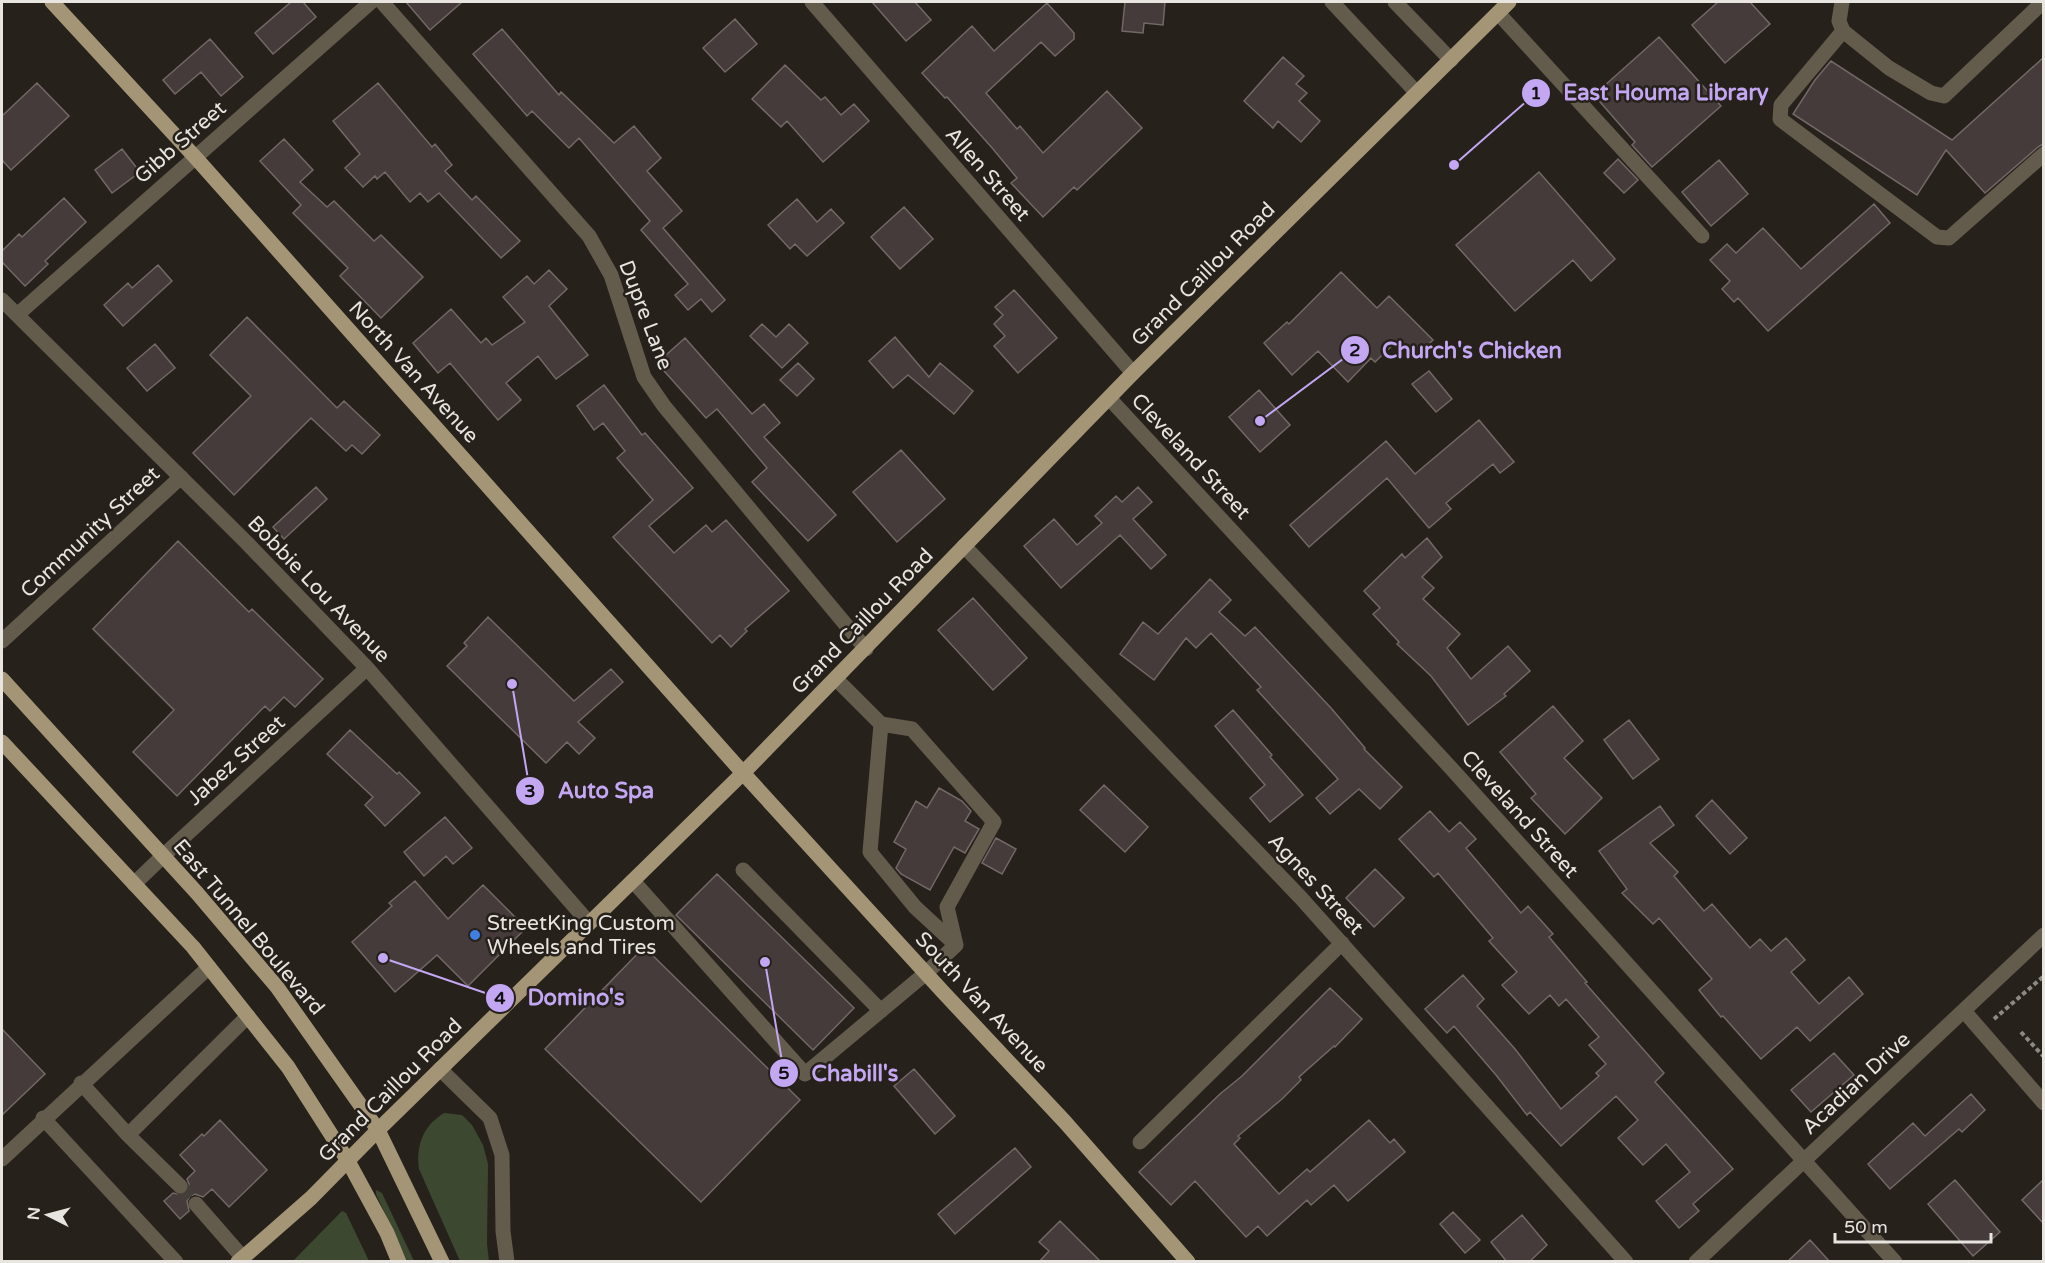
<svg xmlns="http://www.w3.org/2000/svg" width="2045" height="1263" viewBox="0 0 2045 1263" font-family="'Varela Round',sans-serif">
<style>
.green{fill:#3c4930}
.building{fill:#443b3a;stroke:#726866;stroke-width:1.5}
.lines{fill:none;stroke-linecap:round;stroke-linejoin:round}
.minor-tunnel{stroke:#443e39;stroke-width:15;stroke-dasharray:15 8;stroke-linecap:butt}
.path{stroke:#8d8984;stroke-width:4;stroke-dasharray:4.5 3;stroke-linecap:butt}
.minor{stroke:#635c4d;stroke-width:15}
.major{stroke:#a39576;stroke-width:15}
.shop-dot{fill:#3f7fe0;stroke:#27211c;stroke-width:2}
.labels{text-anchor:middle;stroke-width:5;stroke-linejoin:round;paint-order:stroke}
.street-label{font-size:21px;fill:#e8e4e0;stroke:#27211c}
.poi-label{font-size:21px;fill:#e8e4e0;stroke:#27211c;text-anchor:start}
.leader{fill:none;stroke:#c3a7f2;stroke-width:2}
.callout-dot{fill:#c3a7f2;stroke:#27211c;stroke-width:2}
.mark-label{font-size:18px;text-anchor:middle;font-weight:bold;fill:#111}
.callout-label{font-size:22px;text-anchor:middle;font-weight:bold;fill:#c3a7f2;stroke:#27211c;stroke-width:5;stroke-linejoin:round;paint-order:stroke}
</style>
<rect width="100%" height="100%" fill="#27211c"/>
<path class="green" d="M444 1113 462 1115 472 1125 483 1145 488 1164 487 1244 489 1261H460L419 1169C416 1145 423 1126 444 1113Z
M376 1190 382 1193 414 1261H407L376 1194Z
M342 1211 346 1213 369 1261H293Z"/>
<path class="building" d="M291 2H303L316 17 273 54 255 33Z
M406 2H462L430 30Z
M872 2H915L931 20 906 41Z
M1125 2H1165L1163 25 1144 23 1143 33 1122 31Z
M1718 2H1750L1770 24 1725 63 1692 25Z
M1047 3 1074 33V39L1055 56 1041 42 986 93 1017 129 1020 126 1043 153 1107 91 1142 128 1077 190 1074 187 1043 217 1011 183 1017 178 993 149 947 97 945 98 922 73 972 26 994 51Z
M735 19 757 44 725 72 703 48Z
M502 29 559 95 561 92 614 143 634 126 661 158 647 171 682 211 663 228 725 300 712 312 701 299 688 310 675 295 688 284 641 230 650 221 579 138 569 148 532 111 527 116 473 54Z
M1659 37 1721 106 1652 167 1632 145 1635 142 1594 95Z
M210 39 243 77 221 96 201 72 175 94 163 80Z
M1283 57 1304 76 1296 84 1307 93 1299 101 1320 121 1301 142 1278 121 1273 128 1244 101Z
M2043 58V144L2038 147 1985 193 1946 150 1917 195 1793 114 1815 80 1831 61 1952 140Z
M785 65 821 100 825 97 841 115 854 104 869 121 823 162 787 121 781 127 752 99Z
M37 83 69 116 11 170 2 160V116Z
M378 83 432 147 435 144 452 165 445 171 472 200 476 196 520 241 501 258 439 193 428 202 420 193 410 202 385 172 377 179 375 176 363 187 345 168 360 154 333 121Z
M284 139 313 170 300 182 327 207 334 201 374 241 381 235 423 277 381 318 340 276 348 268 293 213 301 205 260 161Z
M122 149 140 172 112 193 95 170Z
M1618 159 1638 180 1624 193 1604 173Z
M1719 160 1748 194 1711 226 1682 192Z
M1539 172 1615 259 1591 281 1573 260 1515 311 1456 245Z
M64 198 86 222 45 261 48 264 25 286 2 262V251L19 234 22 237Z
M797 199 817 222 831 209 844 223 807 256 795 244 790 249 768 225Z
M1874 204 1890 223 1768 331 1738 298 1734 302 1722 289 1730 281 1710 260 1727 244 1736 253 1763 228 1801 269Z
M904 207 933 239 900 269 871 237Z
M158 265 172 281 123 326 104 305 128 283 132 288Z
M549 270 567 289 549 306 588 355 556 379 538 356 506 383 521 400 498 420 450 363 438 373 413 343 451 309 481 343 486 338 492 345 525 322 503 297 527 276 534 284Z
M1341 272 1377 308 1389 296 1433 340 1415 357 1398 340 1375 362 1371 358 1348 382 1318 351 1292 375 1264 343 1287 322 1289 324Z
M1014 290 1057 338 1018 373 994 346 1005 336 994 324 1003 315 995 307Z
M247 317 337 408 344 401 380 435 362 454 352 445 346 451 311 418 234 495 193 453 251 396 210 355Z
M762 324 776 337 789 324 808 343 782 368 750 336Z
M895 337 929 377 940 363 973 391 954 414 908 375 893 388 869 361Z
M685 338 752 414 764 404 780 423 764 437 836 515 808 541 752 482 767 468 717 409 706 418 657 363Z
M155 344 175 368 147 391 127 368Z
M798 363 814 379 797 396 780 380Z
M1429 371 1452 399 1436 412 1412 384Z
M604 385 642 435 645 433 693 488 649 526 674 553 706 525 712 532 726 520 789 591 745 629 747 631 731 647 720 635 712 643 613 537 653 500 617 458 625 451 603 423 594 430 577 406Z
M1259 390 1290 425 1260 452 1229 417Z
M1479 420 1514 462 1500 473 1493 464 1446 503 1451 509 1429 528 1387 478 1309 547 1290 525 1386 441 1415 474Z
M901 450 945 499 897 542 853 492Z
M316 487 327 499 284 539 273 527Z
M1138 487 1152 502 1133 519 1166 555 1151 569 1120 535 1061 588 1024 546 1054 519 1077 545 1102 523 1095 516 1116 496 1122 502Z
M1427 538 1442 557 1422 577 1434 588 1423 599 1460 634 1447 648 1471 679 1508 646 1530 671 1504 694 1506 696 1468 725 1431 676 1397 644 1399 642 1373 614 1380 608 1364 591 1402 554 1405 558Z
M178 541 249 612 252 609 323 679 295 707 284 697 270 711 265 706 177 796 133 752 174 710 93 629Z
M1210 579 1231 600 1219 612 1245 636 1255 627 1331 708 1365 748 1364 749 1402 787 1380 809 1359 789 1330 814 1316 798 1338 779 1257 690 1261 687 1211 633 1196 648 1186 638 1154 680 1120 654 1143 622 1158 634Z
M973 598 1027 658 993 690 938 630Z
M488 617 574 701 611 669 623 682 578 722 595 738 579 754 567 742 546 763 447 666 467 646 464 643Z
M1553 706 1583 741 1564 758 1602 798 1565 834 1531 798 1536 794 1500 752Z
M1233 710 1272 755 1270 757 1303 795 1270 822 1250 798 1265 785 1215 726Z
M1629 720 1659 759 1633 779 1604 740Z
M350 730 397 774 399 772 420 793 385 826 365 805 373 797 327 754Z
M1104 785 1148 827 1125 852 1080 810Z
M939 788 962 801 971 811 965 821 979 829 965 853 954 847 930 890 901 874 896 868 906 849 894 842 916 801 927 808Z
M1712 800 1747 838 1730 854 1696 816Z
M1660 806 1674 825 1650 843 1678 872 1674 876 1704 911 1712 904 1750 948 1760 939 1771 951 1786 938 1805 960 1791 972 1819 1004 1849 977 1863 994 1810 1041 1797 1027 1761 1059 1723 1016 1721 1017 1699 990 1712 979 1659 918 1653 924 1622 893 1627 889 1599 851Z
M1430 811 1449 832 1460 822 1476 839 1466 848 1521 913 1528 906 1553 934 1549 937 1587 982 1585 983 1664 1073 1655 1082 1733 1169 1693 1204 1699 1211 1679 1228 1656 1201 1690 1172 1666 1144 1643 1165 1618 1138 1638 1120 1616 1096 1561 1146 1530 1112 1527 1115 1496 1075 1454 1026 1447 1033 1425 1009 1463 975 1484 999 1477 1006 1515 1049 1561 1109 1599 1076 1596 1073 1606 1064 1589 1045 1599 1037 1566 999 1559 1006 1550 995 1529 1014 1502 985 1517 972 1489 941 1493 938 1438 873 1434 877 1399 839Z
M445 817 472 848 453 864 446 856 424 876 404 852Z
M996 838 1016 849 1002 874 982 863Z
M1375 869 1404 898 1374 927 1346 898Z
M717 874 854 1008 813 1050 676 915Z
M415 881 448 919 483 885 526 928 468 986 437 955 395 992 352 942 392 906 389 903Z
M644 947 800 1100 701 1202 545 1049Z
M1330 988 1362 1019 1335 1047 1334 1046 1299 1077 1301 1080 1282 1099 1238 1136 1240 1138 1234 1144 1279 1194 1307 1169 1310 1172 1369 1120 1390 1143 1394 1139 1405 1152 1348 1201 1334 1185 1311 1205 1307 1200 1267 1236 1258 1226 1246 1237 1195 1181 1171 1205 1139 1172 1220 1094 1242 1076Z
M2 1029 45 1074 2 1115Z
M1834 1053 1854 1075 1811 1112 1791 1090Z
M914 1069 955 1116 935 1134 894 1086Z
M1971 1094 1985 1110 1962 1132 1959 1129 1890 1189 1868 1164 1913 1123 1925 1136Z
M220 1120 267 1170 229 1207 212 1189 203 1197 195 1194 190 1196 187 1201 189 1211 180 1219 164 1201 173 1193 182 1195 189 1189V1184L187 1179 195 1171 180 1155 202 1134 204 1136Z
M1015 1148 1031 1167 955 1234 938 1214Z
M1955 1180 2000 1232 1973 1256 1928 1204Z
M2043 1180V1223L2022 1200Z
M1453 1212 1480 1240 1465 1253 1440 1224Z
M1522 1215 1547 1245 1529 1262H1507L1491 1242Z
M1060 1221 1101 1262H1039L1049 1251 1039 1242Z
M1810 1240 1830 1262H1787Z"/>
<g class="lines">
<path class="minor-tunnel" d="M180 1186 196 1204"/>
<path class="path" d="M1994 1019 2044 976
M2021 1032 2044 1057"/>
<path class="minor" d="M382 2 589 236 611 275 644 377 664 406 866 649
M812 2 1133 373
M1332 2 1416 92
M1395 2 1451 60
M1842 2 1839 21 1843 31 1889 68 1931 93 1944 96 2043 2
M1498 13 1702 236
M1843 31 1781 105 1780 119 1937 237 1949 238 2044 154
M2 300 247 543 367 668 589 923
M17 315 371 2
M1109 398 1450 767 1895 1262
M964 546 1301 898 1626 1262
M2 641 181 477
M881 724 870 852 915 907 956 945
M743 870 881 1011
M633 881 805 1074 926 973 956 945 947 907 994 822 912 729 881 724 836 679
M134 884 163 856 367 668
M1964 1011 2044 1103
M440 1069 490 1118 502 1155 503 1231 507 1262
M81 1083 128 1135 180 1186
M43 1118 176 1262
M128 1135 248 1016
M1140 1142 1342 943
M2 1159 209 967
M196 1204 243 1258
M1696 1262 2044 935"/>
<path class="major" d="M52 2 195 157 743 773 943 992 1065 1122 1188 1262
M2 679 197 893 277 987 378 1130 442 1262
M2 742 193 947 288 1067 348 1161 387 1233 399 1262
M238 1262 311 1198 378 1130 743 773 1133 373 1509 2"/>
</g>
<circle class="shop-dot" cx="475" cy="935" r="6"/>
<g class="labels">
<g class="street-label">
<text transform="translate(180 142) rotate(-41)" y="7">Gibb Street</text>
<text transform="translate(988 174) rotate(49)" y="7">Allen Street</text>
<text transform="translate(1203 274) rotate(-45)" y="7">Grand Caillou Road</text>
<text transform="translate(646 315) rotate(69)" y="7">Dupre Lane</text>
<text transform="translate(414 372) rotate(48)" y="7">North Van Avenue</text>
<text transform="translate(1191 456) rotate(47)" y="7">Cleveland Street</text>
<text transform="translate(90 532) rotate(-43)" y="7">Community Street</text>
<text transform="translate(319 589) rotate(46)" y="7">Bobbie Lou Avenue</text>
<text transform="translate(862 621) rotate(-46)" y="7">Grand Caillou Road</text>
<text transform="translate(236 760) rotate(-42)" y="7">Jabez Street</text>
<text transform="translate(1520 814) rotate(48)" y="7">Cleveland Street</text>
<text transform="translate(1316 884) rotate(47)" y="7">Agnes Street</text>
<text transform="translate(249 927) rotate(50)" y="7">East Tunnel Boulevard</text>
<text transform="translate(982 1002) rotate(47)" y="7">South Van Avenue</text>
<text transform="translate(1856 1083) rotate(-43)" y="7">Acadian Drive</text>
<text transform="translate(390 1090) rotate(-45)" y="7">Grand Caillou Road</text>
</g>
<g class="poi-label">
<text x="487" y="930">StreetKing Custom<tspan x="487" dy="24">Wheels and Tires</tspan></text>
</g>
</g>
<path class="leader" d="M1454 165L1536 93M1260 421L1355 350M512 684L530 791M383 958L500 998M765 962L784 1073"/>
<g class="callout-dot">
<circle cx="1454" cy="165" r="6"/>
<circle cx="1260" cy="421" r="6"/>
<circle cx="512" cy="684" r="6"/>
<circle cx="383" cy="958" r="6"/>
<circle cx="765" cy="962" r="6"/>
<circle cx="1536" cy="93" r="15"/>
<circle cx="1355" cy="350" r="15"/>
<circle cx="530" cy="791" r="15"/>
<circle cx="500" cy="998" r="15"/>
<circle cx="784" cy="1073" r="15"/>
</g>
<g class="mark-label">
<text x="1536" y="99">1</text>
<text x="1355" y="356">2</text>
<text x="530" y="797">3</text>
<text x="500" y="1004">4</text>
<text x="784" y="1079">5</text>
</g>
<g class="callout-label">
<text x="1666" y="100">East Houma Library</text>
<text x="1472" y="358">Church's Chicken</text>
<text x="606" y="798">Auto Spa</text>
<text x="576" y="1005">Domino's</text>
<text x="855" y="1081">Chabill's</text>
</g>
<rect width="2045" height="1263" fill="none" stroke="#e8e4e0" stroke-width="6"/>
<g transform="translate(48 1215) rotate(276)" stroke="#27211c" stroke-width="4.5" paint-order="stroke">
<path d="M0-4.5L10 22L0 15L-10 22Z" fill="#e8e4e0"/>
<text y="-9" font-size="16" font-weight="bold" text-anchor="middle" fill="#e8e4e0">N</text>
</g>
<path d="M1835 1233v9h156v-9" fill="none" stroke="#e8e4e0" stroke-width="3"/>
<text x="1844" y="1233" font-size="18" fill="#e8e4e0" stroke="#27211c" stroke-width="4.5" paint-order="stroke">50 m</text>
</svg>
